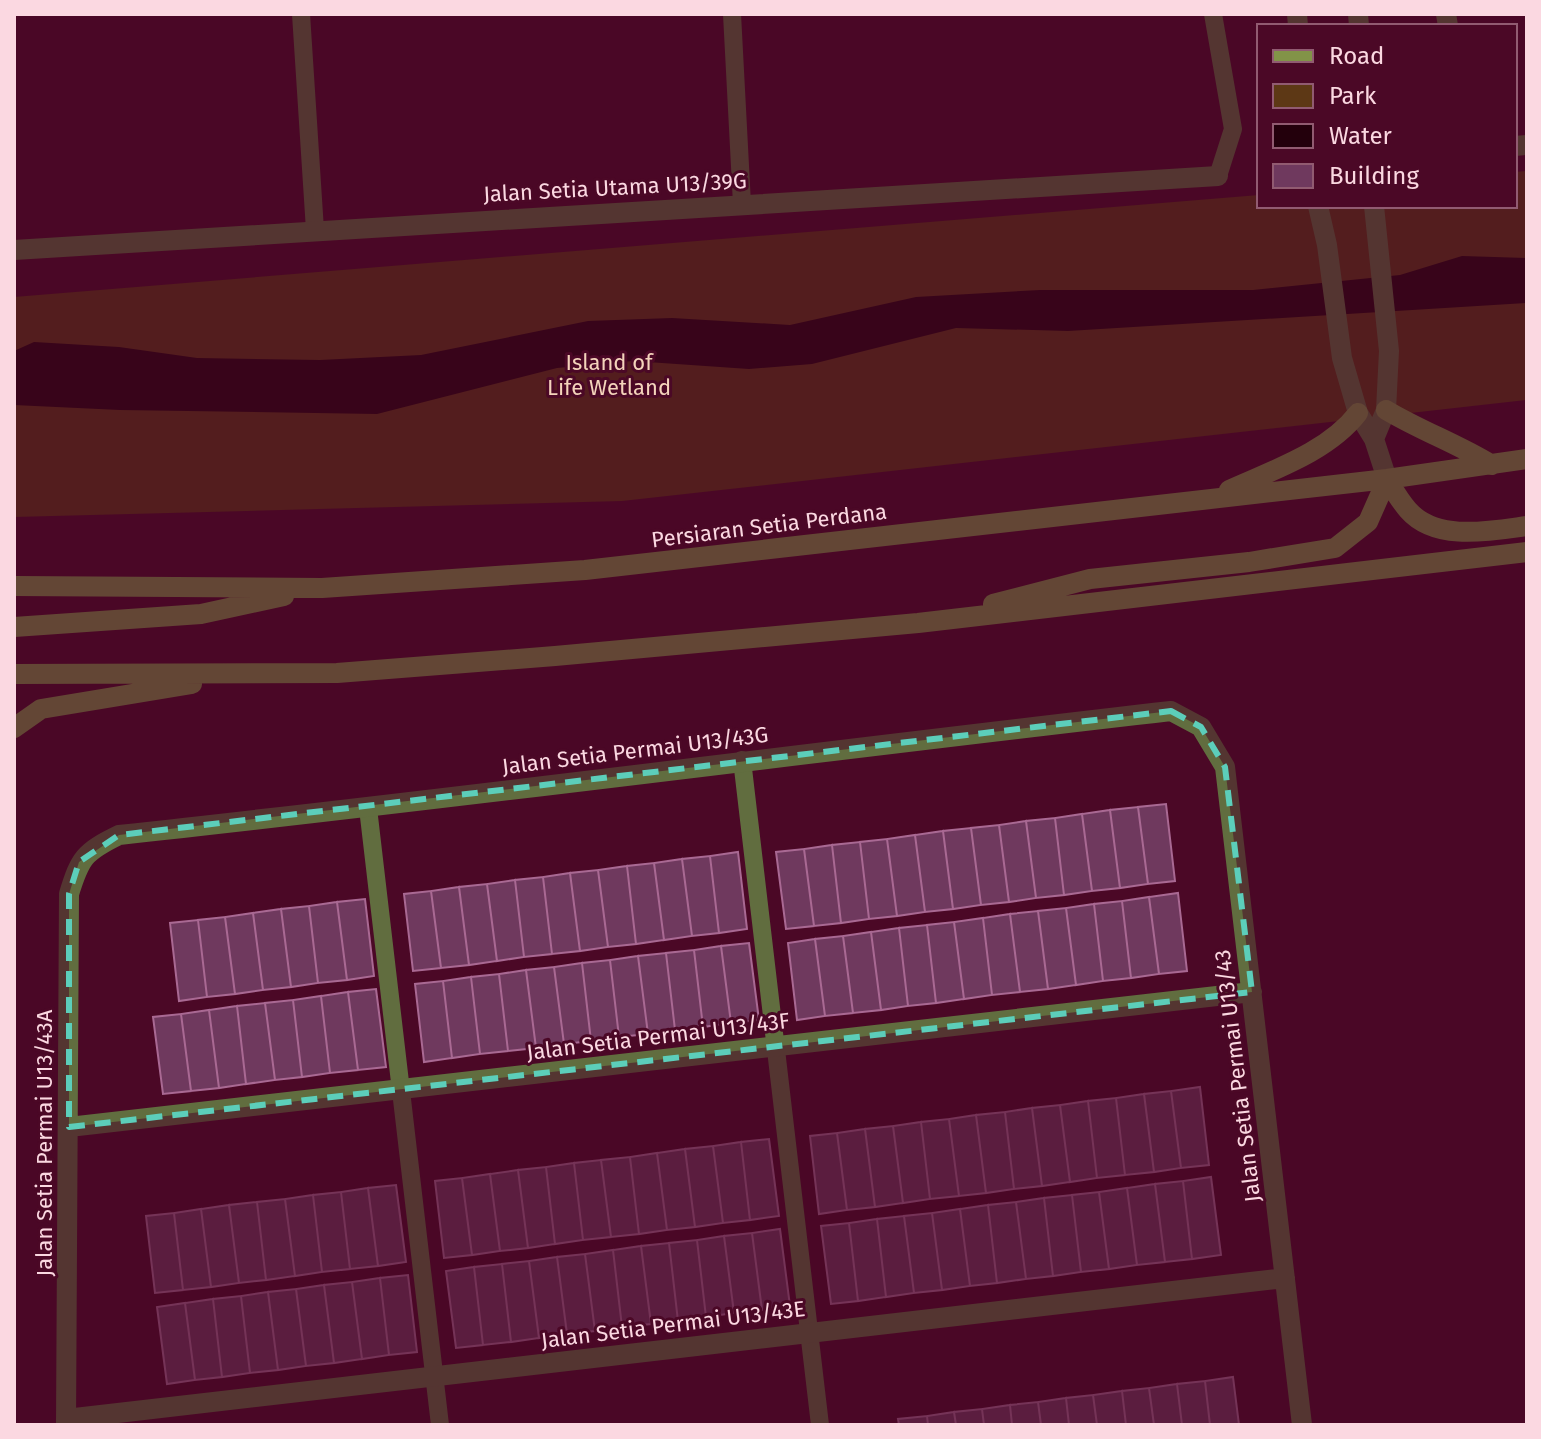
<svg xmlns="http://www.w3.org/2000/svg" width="1541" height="1439" viewBox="0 0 1541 1439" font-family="'Fira Sans',sans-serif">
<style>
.green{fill:#5d3815}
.water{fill:#23000c}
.building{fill:#6f395e;stroke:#a96993;stroke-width:2}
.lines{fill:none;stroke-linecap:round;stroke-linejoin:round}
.lane{stroke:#616d3f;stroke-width:18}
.street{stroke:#616d3f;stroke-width:20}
.secondary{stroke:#829348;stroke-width:20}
.marked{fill:none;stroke:#5cceba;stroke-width:6;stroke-dasharray:16 10;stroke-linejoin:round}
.labels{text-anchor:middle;stroke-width:6;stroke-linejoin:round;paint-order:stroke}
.street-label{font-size:22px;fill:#fbd8e1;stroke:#4b0826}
.park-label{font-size:22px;fill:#f4d4bb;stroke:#4b0826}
</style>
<rect width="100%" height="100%" fill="#4b0826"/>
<path class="green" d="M1527 171V400L622 501 14 517V297L1259 195V206H1515V172Z"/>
<path class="water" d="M1462 256 1527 258V303L1068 331 956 328 812 364 749 369 633 361 557 368 377 414 120 410 14 405V351L34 342 119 347 197 358 320 360 421 355 588 321 672 318 790 325 916 297 1040 290H1253L1400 275Z"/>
<path class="building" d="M1166 804 1175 881 1148 884 1138 807Z
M1138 807 1148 884 1120 888 1110 810Z
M1110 810 1120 888 1092 891 1082 814Z
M1082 814 1092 891 1064 895 1055 818Z
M1055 818 1064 895 1036 898 1026 821Z
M1026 821 1036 898 1009 902 999 825Z
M999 825 1009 902 981 905 971 828Z
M971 828 981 905 953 909 943 831Z
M943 831 953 909 925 912 915 835Z
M915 835 925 912 897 916 887 839Z
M887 839 897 916 869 919 860 842Z
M860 842 869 919 841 923 832 845Z
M832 845 841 923 814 926 804 849Z
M804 849 814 926 786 929 776 852Z
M738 852 747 929 719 933 710 856Z
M710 856 719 933 692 936 682 859Z
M682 859 692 936 664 940 654 863Z
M654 863 664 940 636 944 627 866Z
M627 866 636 944 608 947 598 870Z
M598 870 608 947 580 951 570 873Z
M570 873 580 951 552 954 543 877Z
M543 877 552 954 524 957 515 880Z
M515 880 524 957 497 961 487 884Z
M487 884 497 961 469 965 459 887Z
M459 887 469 965 441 968 431 891Z
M431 891 441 968 413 971 404 894Z
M1178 893 1187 971 1159 974 1149 897Z
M1149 897 1159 974 1131 978 1122 901Z
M365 899 374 976 347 980 337 902Z
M1122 901 1131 978 1103 981 1094 904Z
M337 902 347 980 318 983 309 906Z
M1094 904 1103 981 1076 985 1066 908Z
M309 906 318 983 291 987 281 909Z
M1066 908 1076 985 1048 989 1038 911Z
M281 909 291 987 263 990 253 913Z
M1038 911 1048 989 1020 992 1010 914Z
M253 913 263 990 235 994 225 917Z
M1010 914 1020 992 992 995 983 918Z
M225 917 235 994 207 997 198 920Z
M983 918 992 995 964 999 954 922Z
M198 920 207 997 179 1001 170 923Z
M954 922 964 999 936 1003 927 925Z
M927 925 936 1003 908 1006 899 928Z
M899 928 908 1006 881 1010 871 932Z
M871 932 881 1010 853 1013 843 936Z
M843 936 853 1013 825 1016 815 939Z
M815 939 825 1016 797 1020 788 943Z
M749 943 759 1020 731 1023 721 946Z
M721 946 731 1023 703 1027 694 950Z
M694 950 703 1027 675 1030 666 953Z
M666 953 675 1030 648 1034 638 956Z
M638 956 648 1034 619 1037 610 960Z
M610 960 619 1037 591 1041 582 963Z
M582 963 591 1041 564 1044 554 967Z
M554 967 564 1044 536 1048 526 970Z
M526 970 536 1048 508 1051 499 974Z
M499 974 508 1051 480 1054 471 977Z
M471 977 480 1054 452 1058 443 981Z
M443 981 452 1058 424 1062 415 984Z
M376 989 386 1067 358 1070 348 992Z
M348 992 358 1070 330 1073 321 996Z
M321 996 330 1073 302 1077 293 1000Z
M293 1000 302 1077 275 1080 265 1003Z
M265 1003 275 1080 246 1084 237 1006Z
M237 1006 246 1084 219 1088 209 1010Z
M209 1010 219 1088 191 1091 181 1014Z
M181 1014 191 1091 163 1094 153 1017Z
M1200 1087 1209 1165 1181 1168 1171 1091Z
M1171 1091 1181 1168 1154 1172 1144 1094Z
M1144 1094 1154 1172 1125 1175 1116 1098Z
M1116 1098 1125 1175 1097 1178 1088 1101Z
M1088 1101 1097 1178 1070 1182 1060 1105Z
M1060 1105 1070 1182 1042 1186 1032 1108Z
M1032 1108 1042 1186 1014 1189 1005 1112Z
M1005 1112 1014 1189 986 1193 976 1115Z
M976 1115 986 1193 959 1196 949 1119Z
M949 1119 959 1196 930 1199 921 1122Z
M921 1122 930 1199 903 1203 893 1126Z
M893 1126 903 1203 875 1207 865 1129Z
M865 1129 875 1207 847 1210 837 1133Z
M837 1133 847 1210 819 1214 810 1136Z
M769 1139 779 1216 750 1220 741 1142Z
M741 1142 750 1220 723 1223 713 1146Z
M713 1146 723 1223 695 1227 685 1149Z
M685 1149 695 1227 667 1230 657 1153Z
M657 1153 667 1230 639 1234 630 1157Z
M630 1157 639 1234 611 1237 601 1160Z
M601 1160 611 1237 583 1240 574 1163Z
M574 1163 583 1240 555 1244 546 1167Z
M546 1167 555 1244 528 1248 518 1170Z
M518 1170 528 1248 500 1251 490 1174Z
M490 1174 500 1251 472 1255 462 1178Z
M1211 1177 1221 1255 1192 1259 1183 1181Z
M462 1178 472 1255 444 1258 435 1181Z
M1183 1181 1192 1259 1165 1262 1155 1184Z
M1155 1184 1165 1262 1137 1265 1127 1188Z
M396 1185 406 1262 378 1266 368 1188Z
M368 1188 378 1266 350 1269 341 1192Z
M1127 1188 1137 1265 1109 1269 1099 1192Z
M341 1192 350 1269 322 1272 313 1195Z
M1099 1192 1109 1269 1081 1272 1072 1195Z
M313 1195 322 1272 295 1276 285 1199Z
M1072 1195 1081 1272 1053 1276 1044 1198Z
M1044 1198 1053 1276 1026 1279 1016 1202Z
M285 1199 295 1276 266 1280 257 1202Z
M257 1202 266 1280 239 1283 229 1205Z
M1016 1202 1026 1279 997 1283 988 1205Z
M229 1205 239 1283 211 1287 201 1209Z
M988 1205 997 1283 970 1286 960 1209Z
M201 1209 211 1287 183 1290 174 1213Z
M960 1209 970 1286 942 1290 932 1213Z
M174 1213 183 1290 155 1293 146 1216Z
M932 1213 942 1290 914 1293 904 1216Z
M904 1216 914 1293 886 1297 877 1219Z
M877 1219 886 1297 858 1301 849 1223Z
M849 1223 858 1301 831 1304 821 1226Z
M780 1229 790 1306 762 1310 752 1233Z
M752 1233 762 1310 734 1313 724 1236Z
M724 1236 734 1313 706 1317 697 1240Z
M697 1240 706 1317 678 1321 669 1243Z
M669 1243 678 1321 651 1324 641 1246Z
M641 1246 651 1324 622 1327 613 1250Z
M613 1250 622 1327 595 1331 585 1254Z
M585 1254 595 1331 567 1334 557 1257Z
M557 1257 567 1334 539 1338 529 1261Z
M529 1261 539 1338 511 1342 502 1264Z
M502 1264 511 1342 483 1345 474 1267Z
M474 1267 483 1345 456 1348 446 1271Z
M408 1275 417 1352 389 1355 380 1278Z
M380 1278 389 1355 362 1359 352 1282Z
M352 1282 362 1359 334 1363 324 1285Z
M324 1285 334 1363 306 1366 296 1289Z
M296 1289 306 1366 278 1370 268 1292Z
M268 1292 278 1370 250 1373 241 1296Z
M241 1296 250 1373 222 1377 213 1299Z
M213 1299 222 1377 195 1380 185 1303Z
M185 1303 195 1380 167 1384 157 1307Z
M1233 1377 1239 1425H1210L1205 1381Z
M1205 1381 1210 1425H1182L1177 1384Z
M1177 1384 1182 1425H1154L1149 1388Z
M1149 1388 1154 1425H1126L1122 1391Z
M1122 1391 1126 1425H1097L1093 1395Z
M1093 1395 1097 1425H1069L1066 1398Z
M1066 1398 1069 1425H1041L1038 1402Z
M1038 1402 1041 1425H1012L1010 1405Z
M1010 1405 1012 1425H984L982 1409Z
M982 1409 984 1425H956L954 1412Z
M954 1412 956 1425H928L927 1416Z
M927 1416 928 1425H899L898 1419Z"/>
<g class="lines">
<path class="lane" d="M301 14 315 230
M732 14 742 204
M1213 14 1233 129 1218 176
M742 760 820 1425
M368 808 440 1425"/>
<path class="street" d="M1297 14 1298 26
M1358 14 1359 26
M1446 14 1448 26
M1515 146 1527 145
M1318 206 1327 245 1342 358 1358 413 1374 439 1387 479
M1374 206 1389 351 1386 410 1374 439
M14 250 1218 176
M69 1127 1252 992
M66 1419 1285 1278
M66 1425 69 894C80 858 84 852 119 835 470 797 821 751 1171 711L1201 727 1225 767 1302 1425"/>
<path class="secondary" d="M1386 410C1421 431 1458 444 1492 465
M1387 479C1393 489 1400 501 1408 510 1436 542 1490 531 1527 526
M1229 490C1273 470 1328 452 1358 413
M14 586 322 588 585 570 1387 479 1527 459
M993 604 1090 579 1249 562 1335 548 1368 522 1387 479
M14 627 201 614 284 596
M14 674 337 673 555 656 918 623 1527 552
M14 728 41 709 192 684"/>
</g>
<path d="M0 0H1541V1439H0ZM1171 711 1201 727 1225 767 1252 992 69 1127V894L79 862 119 835Z" fill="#4b0826" fill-opacity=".55" fill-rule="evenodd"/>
<path class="marked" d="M1171 711 1201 727 1225 767 1252 992 69 1127V894L79 862 119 835Z"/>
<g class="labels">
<g class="street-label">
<text transform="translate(615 187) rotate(-3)" y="8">Jalan Setia Utama U13/39G</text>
<text transform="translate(769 525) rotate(-7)" y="8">Persiaran Setia Perdana</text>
<text transform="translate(635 750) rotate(-7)" y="8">Jalan Setia Permai U13/43G</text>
<text transform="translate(658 1036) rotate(-7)" y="8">Jalan Setia Permai U13/43F</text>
<text transform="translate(1237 1076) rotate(-97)" y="8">Jalan Setia Permai U13/43</text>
<text transform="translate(44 1143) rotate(-90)" y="8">Jalan Setia Permai U13/43A</text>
<text transform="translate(673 1324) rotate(-7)" y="8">Jalan Setia Permai U13/43E</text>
</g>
<g class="park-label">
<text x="609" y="370">Island of<tspan x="609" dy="25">Life Wetland</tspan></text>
</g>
</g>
<rect width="1541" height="1439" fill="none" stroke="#fbd8e1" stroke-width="32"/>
<rect x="1257" y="24" width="260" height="184" fill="#4b0826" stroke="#915b71" stroke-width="2"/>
<rect x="1273" y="50" width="40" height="12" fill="#829348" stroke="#915b71" stroke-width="2"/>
<text x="1329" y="64" font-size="24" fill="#fbd8e1">Road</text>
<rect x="1273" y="84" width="40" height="24" fill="#5d3815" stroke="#915b71" stroke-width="2"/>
<text x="1329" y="104" font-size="24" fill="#fbd8e1">Park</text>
<rect x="1273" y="124" width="40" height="24" fill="#23000c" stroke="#915b71" stroke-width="2"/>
<text x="1329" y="144" font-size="24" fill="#fbd8e1">Water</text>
<rect x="1273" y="164" width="40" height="24" fill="#6f395e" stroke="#915b71" stroke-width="2"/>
<text x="1329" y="184" font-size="24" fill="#fbd8e1">Building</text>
</svg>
